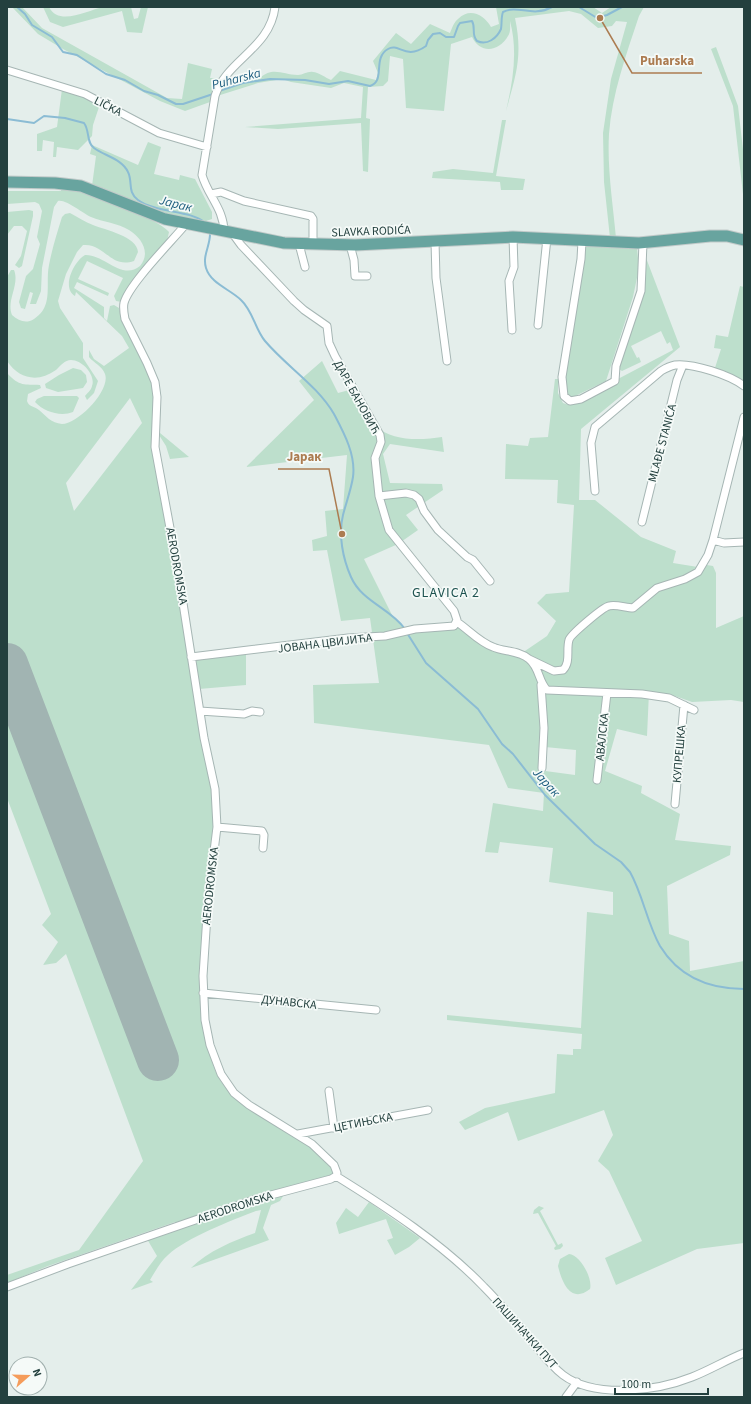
<svg xmlns="http://www.w3.org/2000/svg" width="751" height="1404" viewBox="0 0 751 1404" font-family="'Source Sans 3',sans-serif">
<style>
.green{fill:#bddfcc;fill-rule:evenodd}
.lines{fill:none;stroke-linecap:round;stroke-linejoin:round}
.stream{stroke:#8bbcd4;stroke-width:2}
.runway{stroke:#a1b4b2;stroke-width:42}
.minor-casing{stroke:#a6b6b4;stroke-width:9}
.primary-casing{stroke:#c1cac9;stroke-width:13}
.minor{stroke:#fff;stroke-width:7}
.primary{stroke:#68a49f;stroke-width:11}
.labels{text-anchor:middle;stroke-width:3.5;stroke-linejoin:round;paint-order:stroke}
.street-label{font-size:12px;fill:#23403e;stroke:#f5faf8}
.water-label{font-size:13px;font-style:italic;fill:#1b5c7e;stroke:#f5faf8}
.quarter-label{font-size:14px;letter-spacing:1px;fill:#1e5350;stroke:#f5faf8}
.leader{fill:none;stroke:#ac7c51;stroke-width:1.5}
.callout-dot{fill:#ac7c51;stroke:#f5faf8;stroke-width:1.5}
.callout-label{font-size:13px;text-anchor:middle;font-weight:bold;fill:#ac7c51;stroke:#f5faf8;stroke-width:3.5;stroke-linejoin:round;paint-order:stroke}
</style>
<rect width="100%" height="100%" fill="#e4eeeb"/>
<path class="green" d="M12 7H22L42 28 167 98 182 99 188 63 212 69 210 78H218L213 87 210 102 185 111 160 101 63 49 38 34Z
M43 7H49C59 27 88 10 103 7 112 5 122 7 131 7L134 19 138 18 141 7H148L142 33 127 32 122 11 63 27 50 22Z
M496 7H593L602 13 611 7H644L639 16C626 55 612 94 609 134 607 169 613 204 616 238H610L604 182 603 133 611 79 627 22 616 21 612 26 598 28 581 14 569 11 515 18C523 56 516 75 506 111 513 81 518 51 510 21 510 26 511 32 508 36 499 52 480 54 472 37L451 44 444 111 406 108 403 59 390 56 388 81 383 86 368 87 366 118 370 119 368 172 363 171 361 123 278 129 245 127 361 118 363 87 344 83 331 88 291 82 282 79 258 83 217 96 220 86 255 76 260 78C273 66 283 75 298 75 303 75 308 71 313 72 318 72 326 78 331 80L340 71 376 80 378 73 373 61 396 33 411 44 430 24 450 33C452 28 454 22 458 19 470 7 484 15 491 27L499 24Z
M716 47 738 106 744 158V203L733 106 711 49Z
M62 89 100 104 93 125 92 136 78 150 57 147 56 157H53L54 142 43 140 42 151H37V134L57 127Z
M502 120H506L496 176 525 179 523 190H501L500 182 432 178 433 172 453 169 493 173Z
M148 142 161 147 154 174 179 180 180 175 195 179 212 212V219L206 221 166 214 92 186 96 156 90 154 92 145 138 165Z
M61 189C67 189 73 189 79 190 93 192 163 222 169 232L167 241 127 288 122 302 116 301 114 296 123 278 87 261 78 279 109 293 108 296 77 282 74 288 104 307V318L107 321 110 306 114 305 119 308 126 331 141 355 152 383 155 396 158 469 212 792C217 844 204 894 202 946 201 969 205 993 207 1015 209 1039 208 1063 222 1083 250 1123 310 1129 335 1173L324 1178 258 1195 175 1224V1222L48 1266 7 1283V1275L79 1250 143 1161 66 954 56 963 43 965 58 942 42 925 51 914 7 798V373C20 387 24 384 40 385L41 388 28 394 27 401C29 407 34 406 39 410 46 416 51 423 62 424 78 424 111 390 105 374 102 366 94 363 89 357V350L94 359 104 366 129 348 122 336 76 292 75 296C61 288 74 261 85 255 104 254 122 281 140 266 151 253 142 238 129 230 118 223 103 222 91 217 82 213 66 199 58 201L54 207 42 268 41 291 36 304H30L33 293 30 292 25 309 21 308 19 302 26 276 33 269 40 244 37 237 42 211 39 204 35 202 7 204V191H61ZM130 398 142 423 74 511 66 483Z
M29 210 33 211V216L22 266 19 268 15 265 21 256 27 231 22 226H14L7 235V212Z
M70 213C78 217 85 222 93 225 105 230 137 236 138 252L134 261C110 269 105 243 83 245L77 252 66 274 58 301 60 308 83 343V358L98 381 94 393 87 400 85 396C87 393 91 391 92 386 96 376 83 360 71 360 65 360 60 366 56 370 38 383 19 379 7 361V277L11 270H14C20 285 6 300 12 315 19 321 26 324 34 319 54 306 45 285 49 265 52 249 57 233 62 217L65 214Z
M582 246 637 248 639 268 633 297 606 381 571 398 565 396 563 385Z
M643 250 680 347 581 429 579 500H595L641 537 676 551 673 563 704 568 707 565 713 566 716 573V628L744 616V702L731 700 692 702 675 696 649 692 647 736 617 729 605 771 642 786 641 793 680 814 675 840 731 846 730 855 667 886 669 934 689 941 690 971 744 961V1243L697 1249 616 1285 605 1258 642 1241 609 1171 598 1161 613 1135 604 1110 518 1141 508 1112 465 1130 459 1122 485 1108 555 1093 557 1054 573 1055V1049H581L582 1034 447 1020V1015L581 1028 587 912 613 915V892L549 882 553 848 500 842 498 853 485 852 493 803 543 811 544 793 508 788 489 745 314 723 313 685 379 683 370 618 341 621 327 550 313 551 312 540 327 536 325 511 343 509 347 455 246 467 314 400 299 381 322 361 338 393 353 389C360 401 366 416 376 426 392 442 422 440 442 437L444 452 390 444 383 454 390 483 442 484 443 490 406 515 418 530 398 544 364 559 393 617 410 633C418 631 459 626 465 629 474 633 480 643 489 648 501 654 515 651 527 659 550 673 539 745 538 770L575 775 576 750 545 747C547 729 548 680 537 665 533 660 528 656 522 653L547 636 556 621 537 603 546 594 569 592 574 505 557 503 558 480 505 479 506 444 528 446 530 438 548 437 555 379H558V393L563 403 569 405 575 404 612 386 616 380 673 350 670 342 667 344 661 331 631 346 637 358 639 357 641 362 622 371 619 369 620 358 642 290Z
M740 286 744 287V384L714 371 721 349 714 348 716 335 728 337Z
M73 368 81 370 86 375 87 382 83 388 58 392 46 388 45 384 59 375Z
M44 396H77L79 398 73 412C61 417 44 412 35 402L37 399Z
M160 433 189 457 170 459 166 446 159 435Z
M246 654V685L199 689 196 659Z
M285 1193 280 1201 271 1205 263 1228 269 1240 191 1268C208 1251 233 1241 255 1233L261 1210 256 1211C232 1220 186 1238 168 1255 160 1262 155 1272 150 1280L153 1282 131 1290 157 1256 147 1239 254 1202Z
M369 1202 420 1238 409 1247 395 1255 387 1240 393 1238 386 1219 339 1234 336 1223 346 1208 358 1217Z
M539 1206 544 1208 540 1211 558 1245 562 1243 563 1246 560 1249 555 1250 554 1248 556 1246 538 1213 533 1214 534 1210Z
M569 1254C580 1255 593 1278 590 1289 571 1304 562 1283 558 1266L560 1259Z"/>
<g class="lines">
<path class="stream" d="M17 7 25 14 32 25 52 37 63 52 77 55 106 74 125 80 144 91 158 95 176 104H183L213 94
M579 7 597 18 607 15 622 7
M219 91 243 83 270 79 305 80 329 84 348 81 370 86C386 81 372 58 388 49 399 42 405 61 426 46L428 40 433 34 440 33 446 37H454L458 26 460 23 472 21C476 28 471 35 477 41 487 46 497 38 501 29 502 23 501 17 503 12 518 4 532 18 552 7
M7 119 34 123 44 116 65 118 84 123C90 131 86 142 94 148 105 156 122 159 128 172 133 182 127 192 138 200 156 213 190 210 204 222
M210 232C211 245 202 255 206 268 211 284 230 289 241 300 253 311 255 329 265 341 287 367 317 385 334 414 344 433 356 455 353 477 351 490 346 503 343 515 338 535 343 559 351 577 362 602 390 608 405 629
M407 633 426 663 478 709 502 744 513 754 545 795 595 844 621 862 630 872C643 895 647 923 660 946 679 977 709 989 744 989"/>
<path class="runway" d="M7 664 158 1060"/>
<defs>
<path id="minor" d="M7 70 85 94 159 133 207 147
M211 194 221 192 244 201 311 216 313 219V245
M224 232C224 209 208 196 202 175L215 96C226 60 270 49 275 7
M233 234 241 245 294 301 304 310 327 326 329 343 335 356 380 435 381 442 375 458 379 496 406 493 414 495 419 499 424 511 438 530 467 557 473 560 490 581
M435 241 436 278 447 361
M582 241 581 259 562 377 564 396 570 401 581 399 615 381 616 366 641 291 643 243
M299 244 305 267
M350 245 354 260 355 276H367
M538 325 547 238
M512 330 509 281 514 267 513 237
M595 491 591 443 595 427 661 371C666 368 670 366 675 365 693 363 730 375 744 386
M642 522 677 380 683 365
M713 540 744 417
M457 622C469 630 479 642 493 647 504 652 518 650 529 659 540 668 538 681 547 690L642 694 669 698 694 710
M191 657 348 638 385 636 415 629 454 626 457 620 454 611 389 530 379 496
M529 659 554 671 563 670C571 662 566 650 569 640 570 635 603 607 609 606 616 604 626 608 633 608L657 588 685 579 698 572 708 555 713 540 724 543 744 542
M541 685 544 728 542 768
M200 711 244 714 252 711 260 712
M597 780 607 693
M675 804 684 705
M217 827 262 831 264 835 263 848
M203 993 376 1010
M329 1091 334 1128
M298 1134 428 1110
M336 1176C386 1207 443 1244 484 1287 500 1303 515 1321 530 1339 540 1351 550 1365 563 1375 595 1399 657 1391 692 1377 710 1370 726 1360 744 1353
M7 1287 68 1264 256 1199 331 1179 336 1176 337 1173 334 1165 312 1144 249 1105 234 1093 221 1074 210 1045 205 1020 203 976 208 900 217 827 215 789 204 738 178 571 155 447 157 397 155 382 147 363 125 319C124 314 123 308 124 303 129 284 172 241 186 224
M566 1397 577 1382"/>
<path id="primary" d="M7 182 55 183 81 186 165 219 284 243 355 245 513 237 639 243 710 236H727L744 240"/>
</defs>
<use href="#minor" class="minor-casing"/>
<use href="#primary" class="primary-casing"/>
<use href="#minor" class="minor"/>
<use href="#primary" class="primary"/>
</g>
<g class="labels">
<g class="street-label">
<text transform="translate(108 106) rotate(27)" y="4">LIČKA</text>
<text transform="translate(371 231) rotate(-2)" y="4">SLAVKA RODIĆA</text>
<text transform="translate(357 397) rotate(61)" y="4">ДАРЕ БАНОВИЋ</text>
<text transform="translate(662 443) rotate(-75)" y="4">MLAĐE STANIĆA</text>
<text transform="translate(177 566) rotate(80)" y="4">AERODROMSKA</text>
<text transform="translate(325 643) rotate(-7)" y="4">ЈОВАНА ЦВИЈИЋА</text>
<text transform="translate(602 737) rotate(-84)" y="4">АВАЛСКА</text>
<text transform="translate(679 754) rotate(-85)" y="4">КУПРЕШКА</text>
<text transform="translate(210 886) rotate(-84)" y="4">AERODROMSKA</text>
<text transform="translate(289 1002) rotate(6)" y="4">ДУНАВСКА</text>
<text transform="translate(363 1122) rotate(-11)" y="4">ЦЕТИЊСКА</text>
<text transform="translate(235 1207) rotate(-18)" y="4">AERODROMSKA</text>
<text transform="translate(525 1333) rotate(48)" y="4">ПАШИНАЧКИ ПУТ</text>
</g>
<g class="water-label">
<text transform="translate(236 78) rotate(-15)" y="5">Puharska</text>
<text transform="translate(176 203) rotate(14)" y="5">Јарак</text>
<text transform="translate(547 782) rotate(48)" y="5">Јарак</text>
</g>
<g class="quarter-label">
<text x="446" y="597">GLAVICA 2</text>
</g>
</g>
<path class="leader" d="M600 18L632 73H702M342 534L329 469H278"/>
<g class="callout-dot">
<circle cx="600" cy="18" r="4"/>
<circle cx="342" cy="534" r="4"/>
</g>
<g class="callout-label">
<text x="667" y="65">Puharska</text>
<text x="304" y="461">Јарак</text>
</g>
<rect width="751" height="1404" fill="none" stroke="#23403e" stroke-width="16"/>
<g transform="translate(28 1376) rotate(70)"><circle r="19" fill="#f5faf8" stroke="#a1b0ae"/>
<path d="M0-3L7 15L0 10L-7 15Z" fill="#f59c5b"/>
<text y="-6" font-size="11" font-weight="bold" text-anchor="middle" fill="#23403e">N</text>
</g>
<path d="M615 1388v6h93v-6" fill="none" stroke="#23403e" stroke-width="2"/>
<text x="621" y="1388" font-size="12" fill="#23403e" stroke="#f5faf8" stroke-width="3" paint-order="stroke">100 m</text>
</svg>
